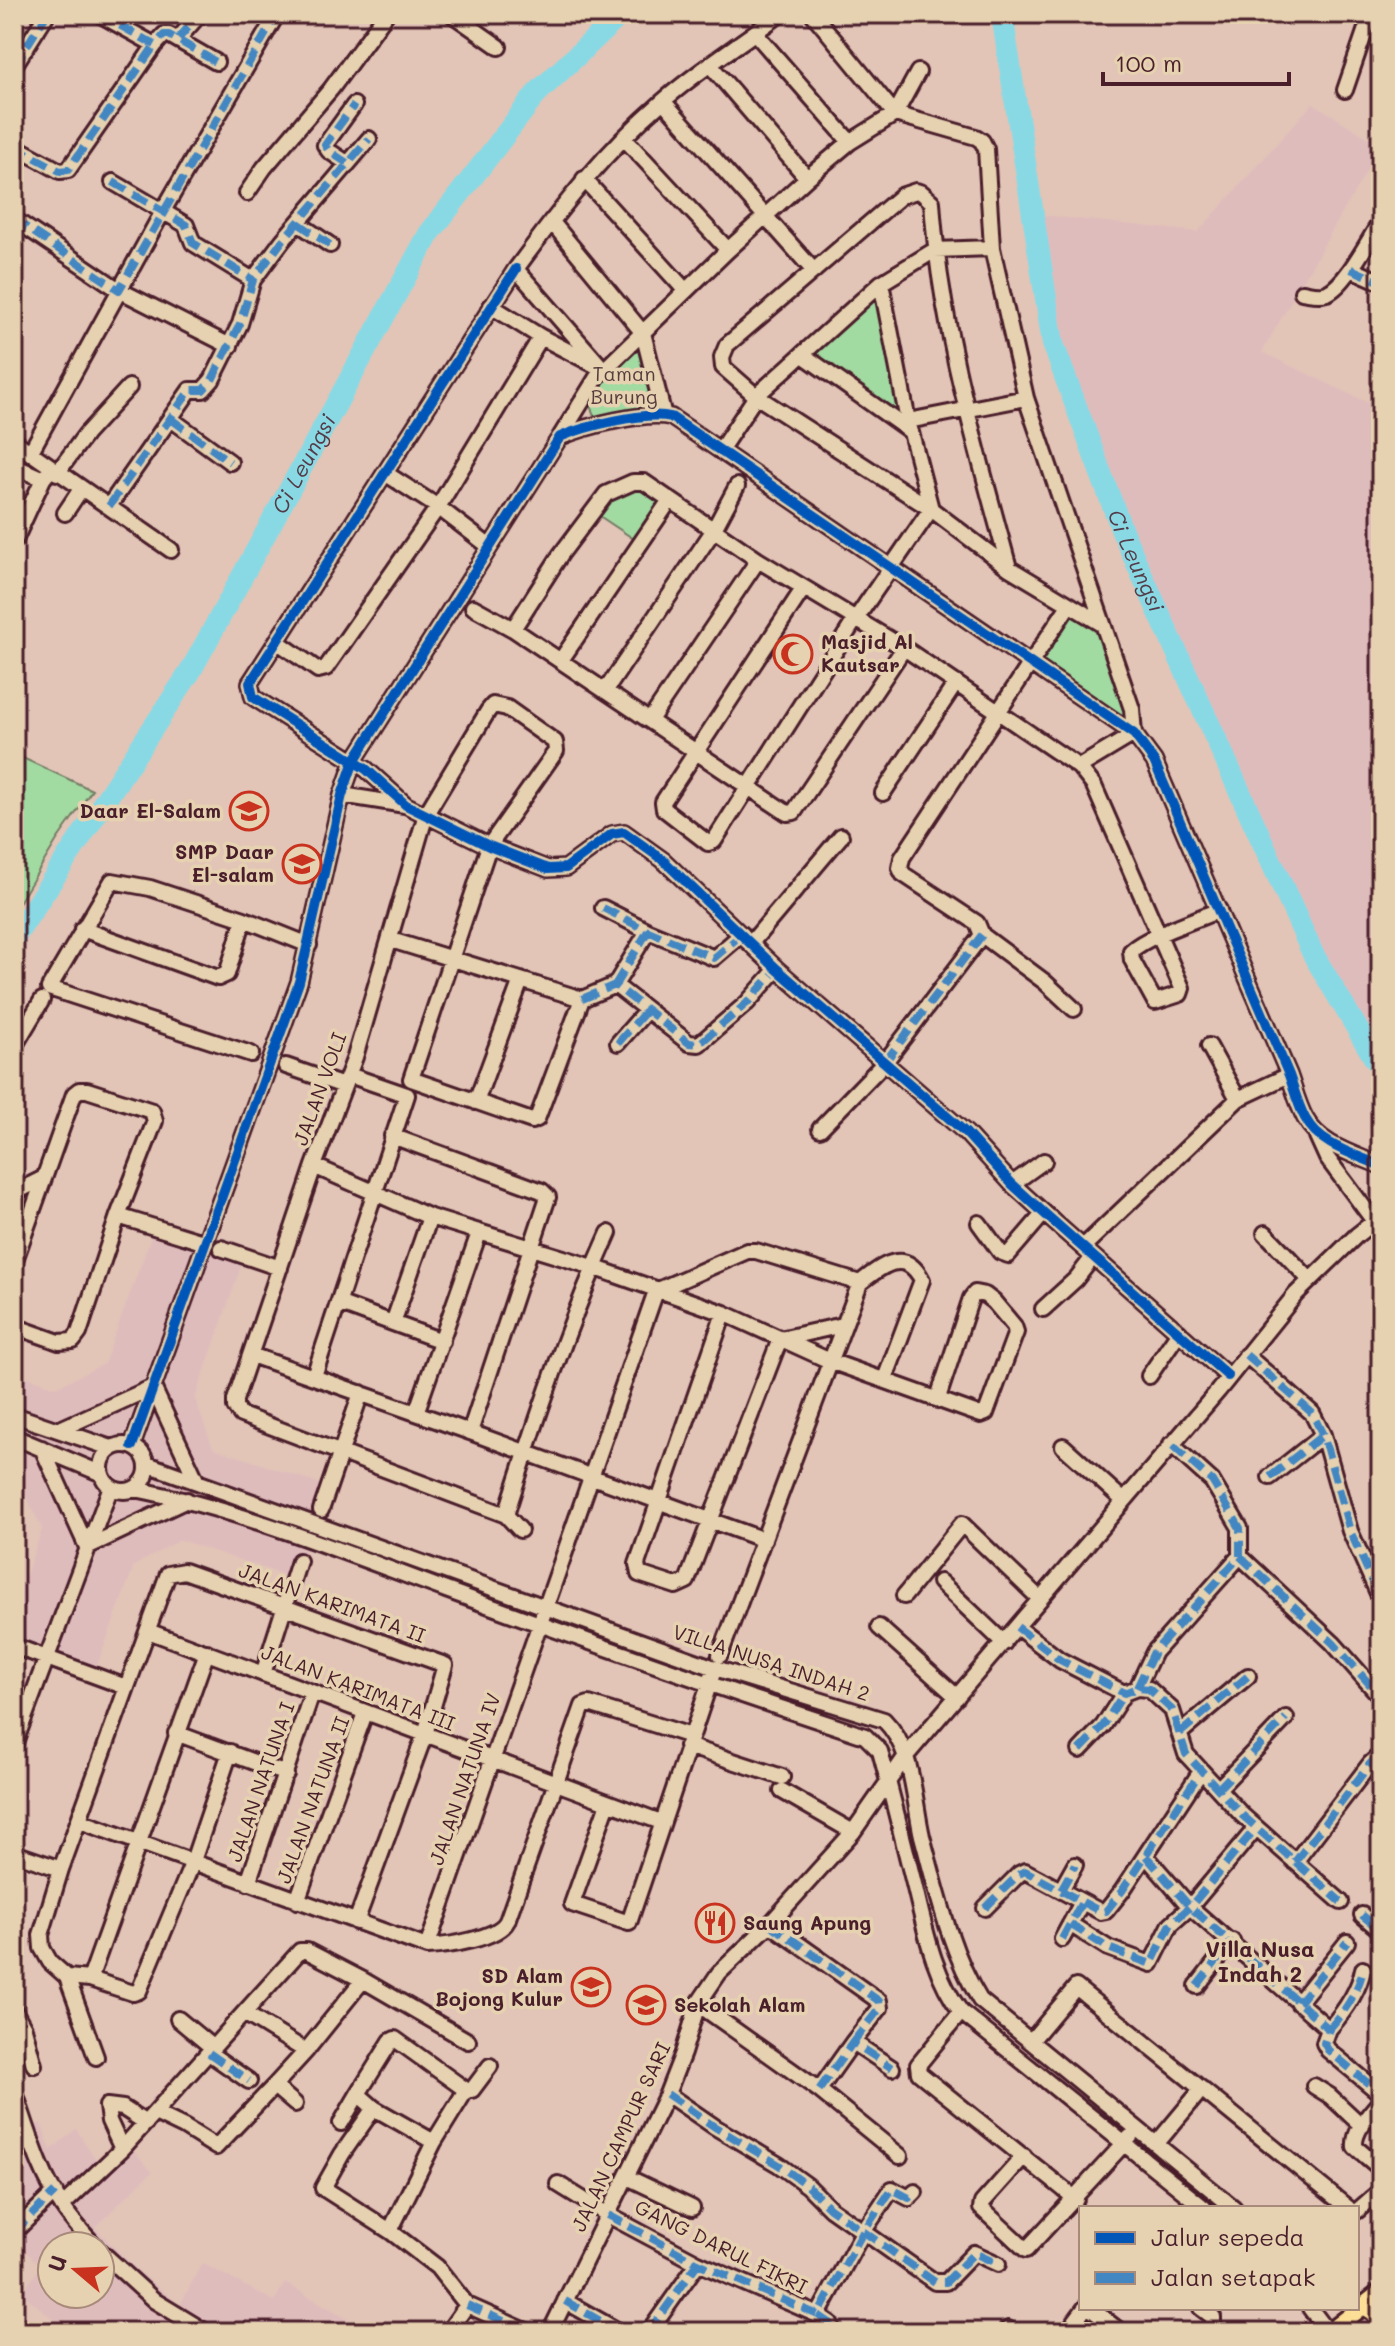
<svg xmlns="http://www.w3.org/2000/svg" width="1395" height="2346" viewBox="0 0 1395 2346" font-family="Mali,sans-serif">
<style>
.built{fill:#dfbcbc;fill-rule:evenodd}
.green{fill:#a2dba1;stroke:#767d66;stroke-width:2}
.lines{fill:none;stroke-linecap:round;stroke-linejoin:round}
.river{stroke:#89d9e5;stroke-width:22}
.minor-casing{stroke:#4a1f2b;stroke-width:20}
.major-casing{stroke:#4a1f2b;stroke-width:22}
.minor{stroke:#e6d2b0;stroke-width:14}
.major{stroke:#fdde96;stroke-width:16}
.quiet{stroke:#4286c2;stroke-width:8;stroke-dasharray:16 8;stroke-linecap:butt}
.cycleway-casing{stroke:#e6d2b0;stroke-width:15}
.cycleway{stroke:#0057b8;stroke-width:10}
.labels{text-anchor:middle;stroke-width:7;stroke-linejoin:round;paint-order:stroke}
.park-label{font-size:20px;fill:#573b3d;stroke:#e6d2b0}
.poi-label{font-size:20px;font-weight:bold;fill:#4a1f2b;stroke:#e6d2b0;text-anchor:start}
.street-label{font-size:20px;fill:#4a1f2b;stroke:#e6d2b0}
.water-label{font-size:22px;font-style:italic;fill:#533b47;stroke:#e6d2b0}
.neighbourhood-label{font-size:22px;font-weight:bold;fill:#4a1f2b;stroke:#e6d2b0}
</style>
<rect width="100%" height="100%" fill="#e2c5b7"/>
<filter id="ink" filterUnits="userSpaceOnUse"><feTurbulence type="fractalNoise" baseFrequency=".0125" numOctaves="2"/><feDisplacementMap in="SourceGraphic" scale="16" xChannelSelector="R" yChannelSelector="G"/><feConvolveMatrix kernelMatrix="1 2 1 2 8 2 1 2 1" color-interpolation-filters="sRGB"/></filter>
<g filter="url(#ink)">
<path class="built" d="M1313 103 1381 146 1262 352 1381 409V1069L1318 962 1123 533 1053 344 1033 214 1198 232Z
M155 1226 245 1255 195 1399 213 1448 330 1487 296 1579 180 1540 134 1566 94 1674 14 1646V1610L42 1529 22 1487 14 1484V1372L56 1387 104 1364Z
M41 2123 51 2150 76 2129 99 2164 127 2142 152 2172 95 2227 131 2265 180 2305 202 2263 274 2301 285 2283 361 2326 359 2332H68L22 2293 41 2266 14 2241V2217L21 2211 14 2199V2141L24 2129ZM52 2246H100V2294H52Z"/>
<path class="green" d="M881 283 910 431 803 355Z
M644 327 657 407 597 422 583 390Z
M646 474 669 490 637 541 589 509 602 489Z
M1066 610 1110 642 1132 709 1124 721 1032 661Z
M14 754 92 790 57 840 14 911Z"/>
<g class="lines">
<g class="river">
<path id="s1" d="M1002 14 1053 344 1123 533 1313 954 1381 1069"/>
<path id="s2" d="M14 938 190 672 429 234 537 93 621 14"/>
</g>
<defs>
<path id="minor" d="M99 14 155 45 164 35H169L216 62
M452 14 499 47
M813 14 895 114 976 137 982 141 986 149 992 248 1026 398 1132 709 1134 734 1079 767
M755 33 850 142
M178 39 200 14
M14 66 47 14
M711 66 807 178
M1345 90 1371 14
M663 101 814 271
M624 138 728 250
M14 146 60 171 68 170 155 45
M347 163 329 151 325 145 354 105
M584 179 685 290
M113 182 186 225 193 243 253 280
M247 193 264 168 331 89 386 14
M14 219 119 290 230 346
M551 221 643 333 664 416
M298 223 330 245
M516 269 250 683 253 697 366 769 406 805 489 846 548 869 566 868 612 834 624 832 663 860 777 969 966 1133 1012 1184 1044 1213 1228 1376
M1351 269 1381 282
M1302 292C1309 293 1319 296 1327 293 1346 285 1369 239 1381 221
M491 306 541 337 595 365
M803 355 910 431
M604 370 516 269C560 209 605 151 662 102 698 70 741 44 780 14
M171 419 230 462
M908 421 1026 398
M560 437 602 369 604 370 728 250 807 178 850 142 895 114 918 72
M14 441 171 550
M721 449 756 396 881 283 935 250 992 248
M30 453 167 204 277 14
M16 467 43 479
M57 473 86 434 129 387
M385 473 438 507 490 547
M109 506 190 390H203L212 380 240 324 253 280 283 240 369 139
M65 513 81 489
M15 540 43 479 51 469
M1009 568C977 449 940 327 932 202L922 193 916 191 901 196 727 345 722 357 723 367 756 396 931 509 1009 568 1102 624
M803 589 663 802 664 809 708 843 714 841 855 620 931 509 908 421 881 283
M1069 605 902 858 900 868 903 874 977 923 982 935 1045 982 1074 1009
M473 607 513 629 787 813 794 812 904 648
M513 629 561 554 606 494 633 482H644L758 560 904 648 1079 767 1094 786 1182 988 1180 994 1155 1002 1132 960 1131 951C1147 936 1196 920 1219 910
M278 642 318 670 326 668 438 507 541 337
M561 660 670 500
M606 690 713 531 737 486
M650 720 758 560
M883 793 956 683
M342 795 405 805
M603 908 648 931 714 958 742 934
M82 929 218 978 227 974 244 919
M391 940 582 999 615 985 689 1043 699 1044 747 1003 777 969
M751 943 841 836
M615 985 648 931
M582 999 537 1119 532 1121 411 1079 489 846 556 751 555 742 507 708 493 705 488 711 426 814 355 1057 314 1166 235 1400V1407L241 1415 506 1515C536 1420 568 1324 609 1233
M618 1043 647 1010
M1209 1046 1238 1099
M14 1047 42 1000
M251 1054 49 988 112 881 150 888 244 919 309 945
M286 1066 344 1086
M476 1102 521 980
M820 1129 885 1062 982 935
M392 1136 542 1191 548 1197 470 1432
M1317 1136 1327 1158 1374 1221
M314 1166 430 1217 593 1267 724 1313 830 1361 981 1415 986 1413 1016 1332 1014 1326 994 1302 985 1295 975 1293 971 1298 938 1398
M1012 1184 1044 1161
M14 1193 44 1178
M118 1216 206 1243
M979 1223 1000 1252 1008 1255 1044 1213
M1265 1233 1310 1280
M1083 1247 1238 1099 1289 1075
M221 1248 280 1268
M14 1263 74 1094 79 1090H87L152 1111 155 1121 118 1216 79 1333 73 1341 59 1342 14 1326
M338 1303 442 1341
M1043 1309 1076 1279 1093 1257
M724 1313 637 1564 639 1574 676 1586 687 1581 780 1339 843 1325
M393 1323 430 1217
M251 1355 470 1432 764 1540
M1246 1355 1312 1413 1323 1435 1350 1531 1381 1600
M314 1376 407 1095 349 1075
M1149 1376 1179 1332
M416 1413 479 1233
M14 1415 111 1448
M58 1430 153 1387 197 1482
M14 1437 100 1473
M101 1468a23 23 0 1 1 46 0a23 23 0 1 1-46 0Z
M132 1446 299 982 342 795 354 761 560 437C585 426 645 411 671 417L1134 734 1154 761 1289 1075C1294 1089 1298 1105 1305 1118 1320 1146 1354 1154 1381 1166
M1063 1446 1124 1501
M42 1448 87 1547 187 1500
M147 1464 715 1668 884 1720C914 1750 913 1797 922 1836 937 1891 950 1951 980 2000L1234 2208
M1270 1477 1323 1435
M135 1489C241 1510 345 1553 446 1590 585 1641 724 1690 865 1736L880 1751C892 1795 903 1840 914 1884 925 1928 933 1975 961 2012L1204 2208
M321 1510 361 1393
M506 1515 520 1530
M1240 1556 1333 1643 1381 1697
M940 1582 1004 1643
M904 1596 962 1524 1040 1599
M879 1627 957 1697
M1017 1627 1060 1660 1124 1693 1137 1688 1149 1689 1172 1710 1186 1754 1242 1815 1341 1902
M148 1631 661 1822
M14 1646 126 1687
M720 1655 860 1283C881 1266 905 1247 922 1280L885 1379
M263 1674 299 1561
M1137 1688 1154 1652 1240 1556V1528L1212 1481 1171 1444
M176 1733 286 1774
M1180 1733 1248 1676
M14 1745 110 1489
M687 1746 782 1777
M1080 1750 1103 1726 1124 1693
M1218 1789 1286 1718
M782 1791 853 1832
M608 1803 572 1904 629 1923 712 1676
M80 1821 427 1947C446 1946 498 1939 507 1921L583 1706 589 1704 691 1736
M14 1853 61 1869
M1146 1856 1190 1907 1329 2029 1324 2043 1328 2050 1381 2094
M1295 1862 1370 1764 1381 1754
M248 1883 312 1693
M1061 1890 1075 1865
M297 1901 365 1713
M985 1908 1019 1874 1025 1871 1101 1912 1106 1911 1122 1891 1201 1771
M1362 1915 1381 1931
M770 1924 879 2001 880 2008 853 2042
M1070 1924 1108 1948 1151 1964 1171 1924 1190 1907 1256 1828
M1062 1939 1082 1902
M427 1947 656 1291 747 1251H756L860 1283
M67 1977 90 1979 133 1993 139 1991 192 1864 230 1752
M90 1979 207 1652
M1197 1986 1232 1941
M1298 2003 1347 1942
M698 2004 819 2090 900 2156
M14 2010 24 2028 34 2065
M961 2012 918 2065 919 2073 1076 2199
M244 2013 300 1951H307L363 1980
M178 2019 213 2048
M1329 2029C1344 2012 1359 1991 1363 1969
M1031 2041 1076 1987 1348 2208
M209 2053 249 2081
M96 2057 67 1977 50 1962 42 1948 41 1935 61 1869 168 1574 184 1571 445 1665 425 1734 356 1922
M1314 2086 1330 2096 1362 2126
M14 2090C28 2129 39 2173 63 2207 72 2221 84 2234 95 2246
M466 2090H472L490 2066
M819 2090 853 2042 892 2068
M667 2094 715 2127 779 2165 808 2186 830 2208 935 2282H946L974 2253 998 2264
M1381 2100C1371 2113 1353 2130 1355 2147L1381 2169
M295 2104 274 2086 306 2051
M374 2108 342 2154 323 2188 390 2231 437 2267 467 2305 448 2332
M155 2113 184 2127 216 2147 274 2086
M341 2123 358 2094
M1157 2143 1202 2089
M122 2149 109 2121 107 2106 123 2108 146 2123
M14 2154 30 2137
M1024 2156 982 2203 981 2208 1026 2250 1130 2137
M627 2177 692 2208
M558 2184 608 2215 698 2263 818 2315 863 2232 892 2189 909 2198 915 2192
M62 2206 122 2149 244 2013 306 2051 363 1980 468 2041
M1357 2211 1381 2190
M390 2231 434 2142 466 2090 395 2039 391 2041 358 2094 374 2108 434 2142
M14 2232 55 2192
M100 2251 155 2301 206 2332
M565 2301 620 2332
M467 2305 528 2332
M1090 2308 1121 2332
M1201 2308 1213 2317V2327L1207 2332
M1310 2308 1328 2332
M818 2315 830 2323 833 2332
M14 2324 24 2332
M550 2332 667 2094 683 2053 698 2004 719 1973 770 1924 853 1832 906 1756 1218 1391 1296 1294 1357 1235 1381 1216
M649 2332 698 2263
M1006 2332 1008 2329
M1067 2332 1085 2308"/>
<path id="major" d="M1362 2305 1374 2312 1381 2324
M1330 2332 1381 2292"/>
</defs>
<use href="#minor" class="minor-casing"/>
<use href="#major" class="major-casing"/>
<use href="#minor" class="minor"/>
<use href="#major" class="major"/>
<path class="quiet" d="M99 14 155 45 164 35H169L216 62
M178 39 200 14
M14 66 47 14
M14 146 60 171 68 170 155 45
M347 163 329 151 325 145 354 105
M113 182 186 225 193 243 253 280
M14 219 119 290 277 14
M298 223 330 245
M1351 269 1381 282
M171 419 230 462
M109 506 190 390H203L212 380 240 324 253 280 283 240 369 139
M603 908 648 931 714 958 742 934
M615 985 648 931
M582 999 615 985 689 1043 699 1044 747 1003 777 969
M618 1043 647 1010
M885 1062 982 935
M1246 1355 1312 1413 1323 1435 1350 1531 1381 1600
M1270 1477 1323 1435
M1240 1556 1333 1643 1381 1697
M1017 1627 1060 1660 1124 1693 1137 1688 1149 1689 1172 1710 1186 1754 1242 1815 1341 1902
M1137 1688 1154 1652 1240 1556V1528L1212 1481 1171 1444
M1180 1733 1248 1676
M1080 1750 1103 1726 1124 1693
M1218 1789 1286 1718
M1146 1856 1190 1907 1329 2029 1324 2043 1328 2050 1381 2094
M1295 1862 1370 1764 1381 1754
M1061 1890 1075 1865
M985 1908 1019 1874 1025 1871 1101 1912 1106 1911 1122 1891 1201 1771
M1362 1915 1381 1931
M770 1924 879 2001 880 2008 853 2042
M1070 1924 1108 1948 1151 1964 1171 1924 1190 1907 1256 1828
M1062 1939 1082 1902
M1197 1986 1232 1941
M1298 2003 1347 1942
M1329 2029C1344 2012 1359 1991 1363 1969
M209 2053 249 2081
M819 2090 853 2042 892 2068
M667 2094 715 2127 779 2165 808 2186 830 2208 935 2282H946L974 2253 998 2264
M608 2215 698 2263 818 2315 863 2232 892 2189 909 2198 915 2192
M14 2232 55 2192
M565 2301 620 2332
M467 2305 528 2332
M818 2315 830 2323 833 2332
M14 2324 24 2332
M649 2332 698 2263
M1006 2332 1008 2329"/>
<defs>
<path id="cycleway" d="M516 269 250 683 253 697 366 769 406 805 489 846 548 869 566 868 612 834 624 832 663 860 777 969 966 1133 1012 1184 1044 1213 1228 1376
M132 1446 299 982 342 795 354 761 560 437C585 426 645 411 671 417L1134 734 1154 761 1289 1075C1294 1089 1298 1105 1305 1118 1320 1146 1354 1154 1381 1166"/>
</defs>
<use href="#cycleway" class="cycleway-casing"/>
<use href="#cycleway" class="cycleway"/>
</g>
</g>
<defs>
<symbol id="mosque-ring" viewBox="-11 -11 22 22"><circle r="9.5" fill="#e6d2b0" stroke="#c8321e" stroke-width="1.5"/><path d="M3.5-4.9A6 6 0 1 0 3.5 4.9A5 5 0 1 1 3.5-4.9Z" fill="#c8321e"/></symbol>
<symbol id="school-ring" viewBox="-11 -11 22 22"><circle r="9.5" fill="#e6d2b0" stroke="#c8321e" stroke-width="1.5"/><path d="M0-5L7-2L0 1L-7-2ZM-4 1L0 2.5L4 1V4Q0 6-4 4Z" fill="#c8321e"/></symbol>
<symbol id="restaurant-ring" viewBox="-11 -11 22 22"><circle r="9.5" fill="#e6d2b0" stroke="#c8321e" stroke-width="1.5"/><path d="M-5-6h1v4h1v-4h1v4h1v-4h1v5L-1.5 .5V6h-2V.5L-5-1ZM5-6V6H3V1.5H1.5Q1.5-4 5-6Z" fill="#c8321e"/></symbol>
</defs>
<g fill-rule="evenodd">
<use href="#mosque-ring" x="771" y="632" width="44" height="44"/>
<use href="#school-ring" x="227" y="789" width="44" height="44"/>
<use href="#school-ring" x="280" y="842" width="44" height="44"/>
<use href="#restaurant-ring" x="693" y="1901" width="44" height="44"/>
<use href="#school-ring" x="569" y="1965" width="44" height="44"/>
<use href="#school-ring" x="624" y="1983" width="44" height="44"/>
</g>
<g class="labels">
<g class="park-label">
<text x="624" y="381">Taman<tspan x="624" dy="23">Burung</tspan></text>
</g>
<g class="poi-label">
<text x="821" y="649">Masjid Al<tspan x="821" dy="23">Kautsar</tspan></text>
<text x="221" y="818" text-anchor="end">Daar El-Salam</text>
<text x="274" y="859" text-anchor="end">SMP Daar<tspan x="274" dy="23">El-salam</tspan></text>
<text x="743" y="1930">Saung Apung</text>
<text x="563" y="1983" text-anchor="end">SD Alam<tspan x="563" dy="23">Bojong Kulur</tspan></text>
<text x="674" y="2012">Sekolah Alam</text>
</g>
<g class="street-label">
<text transform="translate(320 1089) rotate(-70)" y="7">JALAN VOLI</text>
<text transform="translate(332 1603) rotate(20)" y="7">JALAN KARIMATA II</text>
<text transform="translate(771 1663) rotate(18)" y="7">VILLA NUSA INDAH 2</text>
<text transform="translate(358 1688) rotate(21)" y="7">JALAN KARIMATA III</text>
<text transform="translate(465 1779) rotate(-71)" y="7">JALAN NATUNA IV</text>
<text transform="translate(261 1782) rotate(-71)" y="7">JALAN NATUNA I</text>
<text transform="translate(313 1800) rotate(-70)" y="7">JALAN NATUNA II</text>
<text transform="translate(621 2137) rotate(-65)" y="7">JALAN CAMPUR SARI</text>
<text transform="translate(721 2247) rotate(26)" y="7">GANG DARUL FIKRI</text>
</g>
<g class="water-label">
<text dy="8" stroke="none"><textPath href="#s2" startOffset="556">Ci Leungsi</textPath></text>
<text dy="8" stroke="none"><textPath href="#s1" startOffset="566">Ci Leungsi</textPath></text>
</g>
<g class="neighbourhood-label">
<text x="1260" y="1957">Villa Nusa<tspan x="1260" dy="25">Indah 2</tspan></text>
</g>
</g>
<rect width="1395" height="2346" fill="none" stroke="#e6d2b0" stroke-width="48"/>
<rect x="24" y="24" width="1347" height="2298" fill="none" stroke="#4a1f2b" stroke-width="3" filter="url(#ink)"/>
<rect x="1079" y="2206" width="280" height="104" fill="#e6d2b0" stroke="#a88a7b" stroke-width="2"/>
<rect x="1095" y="2232" width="40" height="12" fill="#0057b8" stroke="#a88a7b" stroke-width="2"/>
<text x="1151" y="2246" font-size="24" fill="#4a1f2b">Jalur sepeda</text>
<rect x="1095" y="2272" width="40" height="12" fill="#4286c2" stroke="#a88a7b" stroke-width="2"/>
<text x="1151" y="2286" font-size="24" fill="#4a1f2b">Jalan setapak</text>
<g transform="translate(76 2270) rotate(289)"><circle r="38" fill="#e6d2b0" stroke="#a88a7b" stroke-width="2"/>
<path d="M0-6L14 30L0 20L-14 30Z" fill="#c8321e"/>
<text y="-12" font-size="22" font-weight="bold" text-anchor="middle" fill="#4a1f2b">U</text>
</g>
<path d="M1103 72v12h186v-12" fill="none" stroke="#4a1f2b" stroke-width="4"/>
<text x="1115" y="72" font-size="24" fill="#4a1f2b" stroke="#e6d2b0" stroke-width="6" paint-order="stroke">100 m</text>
</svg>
